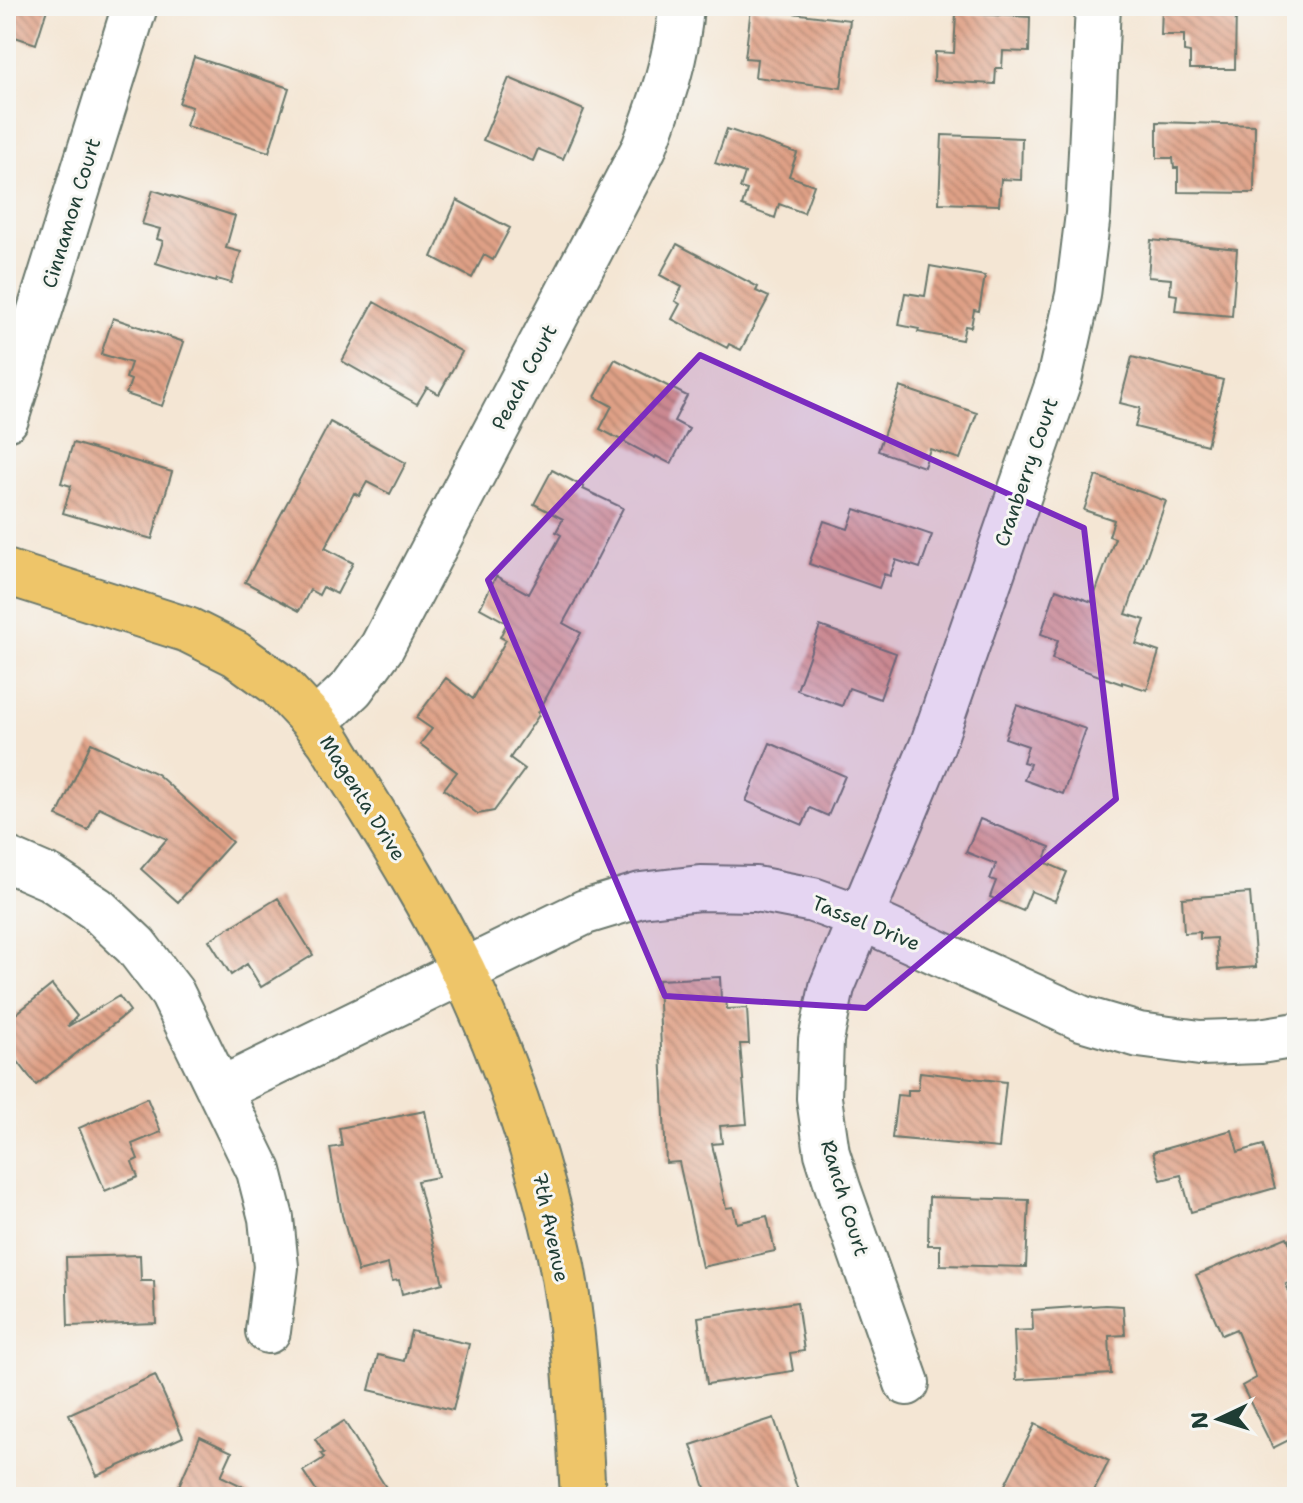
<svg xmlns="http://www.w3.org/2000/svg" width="1303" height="1503" viewBox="0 0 1303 1503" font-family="'Shantell Sans',sans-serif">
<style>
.building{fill:url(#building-back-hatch)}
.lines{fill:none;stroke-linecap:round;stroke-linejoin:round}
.minor-casing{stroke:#6a786c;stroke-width:48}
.major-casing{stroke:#6a786c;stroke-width:48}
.minor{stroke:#fff;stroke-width:44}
.major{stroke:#eec569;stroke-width:44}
.marked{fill:#7b2cbf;fill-opacity:0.2;stroke:#7b2cbf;stroke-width:6;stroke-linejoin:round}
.labels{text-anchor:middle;stroke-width:6;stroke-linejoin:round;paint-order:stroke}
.street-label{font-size:20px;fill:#1f3d34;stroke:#f6f6f2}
</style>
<defs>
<pattern id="building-back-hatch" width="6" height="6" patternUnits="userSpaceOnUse" patternTransform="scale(2)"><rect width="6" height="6" fill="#dfa086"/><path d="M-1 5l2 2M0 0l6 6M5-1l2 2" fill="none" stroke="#b4846e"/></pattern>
</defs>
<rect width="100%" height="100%" fill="#f6f6f2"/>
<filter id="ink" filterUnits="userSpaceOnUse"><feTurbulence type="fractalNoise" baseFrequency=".0125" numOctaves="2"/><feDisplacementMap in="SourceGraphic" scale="16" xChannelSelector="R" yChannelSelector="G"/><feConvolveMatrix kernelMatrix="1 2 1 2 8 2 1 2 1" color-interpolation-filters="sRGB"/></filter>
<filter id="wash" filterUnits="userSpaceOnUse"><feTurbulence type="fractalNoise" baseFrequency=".006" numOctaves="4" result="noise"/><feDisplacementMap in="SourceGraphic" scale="32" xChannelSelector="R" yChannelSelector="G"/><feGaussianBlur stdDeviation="1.8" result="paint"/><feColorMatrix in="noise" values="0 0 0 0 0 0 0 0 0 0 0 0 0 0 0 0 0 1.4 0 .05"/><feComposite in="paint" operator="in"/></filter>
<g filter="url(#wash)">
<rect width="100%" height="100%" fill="#f4e6d4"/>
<g id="blocks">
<path class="building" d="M6 6H48L36 44 6 34Z
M1162 6H1236L1235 69H1190V53L1184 52V35H1161Z
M751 8 850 20 841 88 755 77 757 59 745 58Z
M956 13 1030 17 1029 52 1003 51 1002 68H996L995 84 934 81 935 52 954 53Z
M194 57 289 88 269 152 186 126 192 107 179 103Z
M509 78 584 110 563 159 538 149 533 161 483 140Z
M1157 122 1255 125 1254 193 1178 192V168H1174L1173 158H1157Z
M727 129 797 153 789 176 814 185 804 213 779 204 775 218 742 206 747 190 740 188 745 173 715 163Z
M942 135 1022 138 1021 180 1001 179 999 205 939 203Z
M153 190 235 216 226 248 241 252 231 283 217 279 216 282 156 263 163 241 157 239 160 229 142 224Z
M457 200 510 228 493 260 484 255 472 278 432 257Z
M1151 240 1237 249 1232 316 1175 311 1177 295 1170 294 1171 279 1148 277Z
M677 244 758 287 756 291 769 297 741 350 729 344 727 348 672 319 680 304 675 301 682 287 660 275Z
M930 266 985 276 979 311 974 310 971 327 965 326 962 340 918 332 919 329 899 325 905 293 925 296Z
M374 302 462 352 439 394 427 387 417 404 342 361Z
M113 318 184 342 162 406 126 394 131 380 126 378 131 363 101 354Z
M1132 357 1223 380 1207 445 1135 427 1140 408 1120 403Z
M615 359 687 396 674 421 689 429 671 464 656 456 655 458 600 429 612 406 595 397Z
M900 387 977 413 960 459 930 449 924 467 878 451Z
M330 422 406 463 390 494 367 482 359 496 354 493 325 548 353 563 337 594 323 587 319 595 310 590 299 611 245 582Z
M73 443 172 472 152 539 63 513 71 486 61 483Z
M552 470 584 487 583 489 623 508 579 594 563 623 581 633 538 713 539 715 510 758 525 769 494 811 478 814 444 789 457 772 420 744 432 729 416 718 446 678 473 699 506 640 500 637 507 623 480 608 496 576 529 594 561 535 556 532 563 519 534 504Z
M1096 476 1166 501 1126 614 1145 620 1136 644 1159 652 1147 690 1122 682V684L1052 659 1058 640 1041 634 1056 589 1092 602 1115 538 1109 536 1114 520 1084 510Z
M855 509 932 535 920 568 896 560 890 576 884 574 879 588 809 564 824 521 848 529Z
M820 626 896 653 880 699 849 688 842 706 797 690Z
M1017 705 1086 729 1063 794 1024 780 1030 764 1023 762 1028 746 1005 738Z
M91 743 157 774 232 842 178 902 141 869 167 839 99 807 88 830 57 816Z
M770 743 845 776 828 816 810 808 803 825 746 801Z
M980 819 1050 847 1044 862 1067 872 1055 901 1031 891 1023 911 990 897 996 881 990 879 996 864 966 852Z
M1250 893 1256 967 1218 970 1216 938 1200 939V932L1184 933 1182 898Z
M278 898 313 955 261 987 247 964 231 975 209 940Z
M720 977 721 1000 726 999 727 1009 747 1008 749 1044H740L747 1124 720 1126 722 1143 712 1144 726 1208 733 1207 737 1223 767 1216 775 1251 702 1267 679 1162 666 1163 658 980Z
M52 985 77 1016 67 1027 119 996 130 1011 36 1085 6 1046V1022Z
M920 1072 1006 1082 999 1148 892 1138 897 1095 908 1096V1090H918Z
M147 1098 161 1132 132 1144 138 1159 132 1162 138 1177 105 1191 79 1128Z
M425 1111 438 1177 417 1181 443 1283 402 1294 399 1280 392 1281 388 1264 358 1272 342 1215 330 1148 342 1146 339 1128Z
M1232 1130 1238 1152 1263 1145 1275 1188 1191 1212 1181 1175 1161 1180 1153 1152Z
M929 1197 1029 1200 1026 1267 940 1265V1245H928Z
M1287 1237 1297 1261V1280L1286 1284 1297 1312V1436L1273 1448 1242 1386 1256 1378 1236 1329 1222 1335 1196 1275Z
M140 1255 141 1281H154L156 1323 68 1326 66 1257Z
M797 1302 804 1351 790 1353 793 1371 707 1384 698 1317Z
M1105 1305 1123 1306 1125 1335 1109 1336 1111 1374 1016 1380 1014 1331 1033 1330 1032 1310Z
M411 1331 469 1344 453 1410 369 1390 378 1355 404 1361Z
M155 1375 183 1437 97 1476 69 1414Z
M774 1418 800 1497H708L691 1445Z
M344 1421 392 1497H320L303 1471 324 1458 321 1454 324 1453 315 1439Z
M1035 1424 1109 1461 1091 1497H999Z
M200 1437 232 1452 221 1476 265 1497H174Z"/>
</g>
</g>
<g filter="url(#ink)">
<use href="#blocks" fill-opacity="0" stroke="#6a786c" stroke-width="2"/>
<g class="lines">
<defs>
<path id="minor" d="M6 419 135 6
M315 723 352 688 382 647 644 148C661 102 678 55 681 6
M6 859 50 878 97 909 136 946 172 993 259 1171 271 1218 276 1267 268 1331
M220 1090 585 912 641 895 700 888 756 889 813 900 860 917 1081 1018 1139 1035 1200 1043 1260 1041 1297 1035
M907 1383 838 1188 827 1153 819 1098 821 1040 832 987 932 746 1059 380 1078 295 1088 214 1098 6"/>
<path id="major" d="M6 572 188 630 236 654 279 685 315 723 329 741C375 816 424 891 463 971 506 1060 537 1154 559 1251 576 1331 578 1415 583 1497"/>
</defs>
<use href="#minor" class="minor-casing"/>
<use href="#major" class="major-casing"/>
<use href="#minor" class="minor"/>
<use href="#major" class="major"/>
</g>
</g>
<path class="marked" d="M700 355 1084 528 1116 799 866 1008 665 996 488 580Z"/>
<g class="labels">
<g class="street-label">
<text transform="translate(71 213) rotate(-73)" y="7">Cinnamon Court</text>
<text transform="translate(524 377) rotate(-62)" y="7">Peach Court</text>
<text transform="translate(1026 472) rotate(-71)" y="7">Cranberry Court</text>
<text transform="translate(363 798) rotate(58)" y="7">Magenta Drive</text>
<text transform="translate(866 923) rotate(22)" y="7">Tassel Drive</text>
<text transform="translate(845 1198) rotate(73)" y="7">Ranch Court</text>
<text transform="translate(551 1227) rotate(78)" y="7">7th Avenue</text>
</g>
</g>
<rect width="1303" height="1503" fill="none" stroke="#f6f6f2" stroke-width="32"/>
<g transform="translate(1219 1419) rotate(266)" stroke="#f6f6f2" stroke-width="6" paint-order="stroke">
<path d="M0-6L14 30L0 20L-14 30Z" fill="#1f3d34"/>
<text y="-12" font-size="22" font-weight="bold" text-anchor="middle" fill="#1f3d34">N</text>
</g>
</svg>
